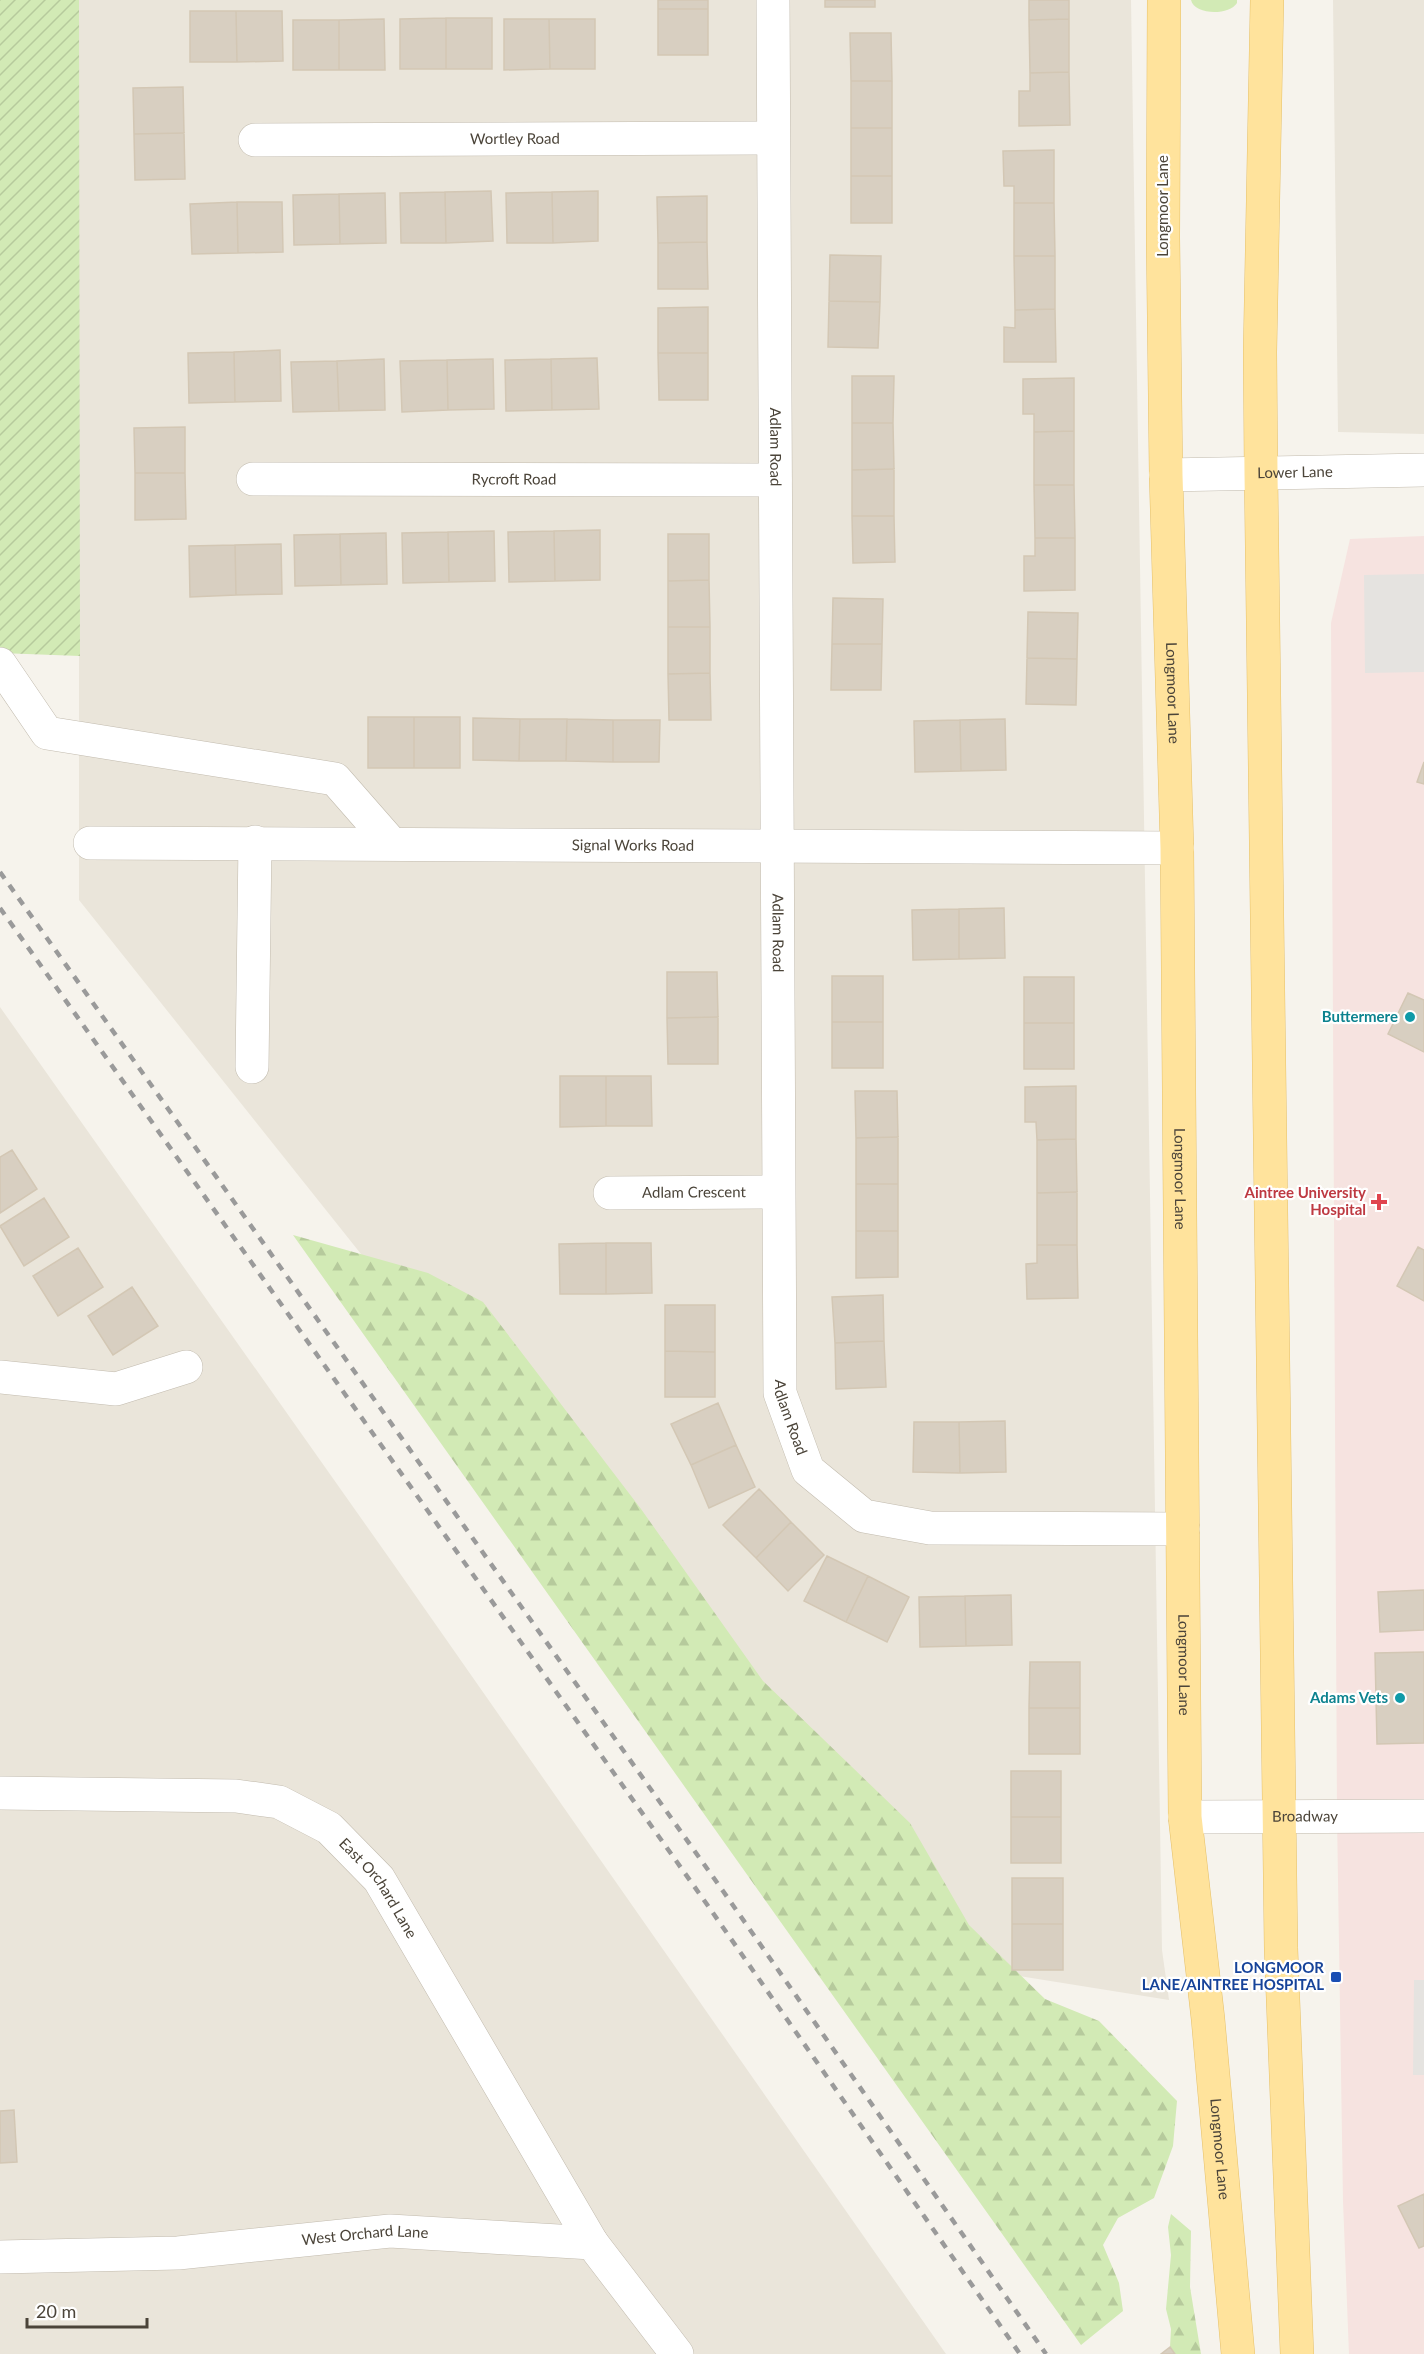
<svg xmlns="http://www.w3.org/2000/svg" width="1424" height="2354" viewBox="0 0 1424 2354" font-family="Lato,sans-serif">
<style>
.residential{fill:#eae5da}
.medical{fill:#f6e3e0}
.green{fill:#d2eab5}
.forest{fill:url(#forest-firs)}
.garden{fill:url(#garden-furrows)}
.parking{fill:#e5e3e0}
.building{fill:#d8cfc1;stroke:#d3c7b4;stroke-width:1.5}
.lines{fill:none;stroke-linecap:round;stroke-linejoin:round}
.minor-casing{stroke:#c2bbae;stroke-width:34}
.major-casing{stroke:#e6c16a;stroke-width:34}
.minor{stroke:#fff;stroke-width:33}
.major{stroke:#ffe39c;stroke-width:33}
.rail{stroke:#9a9a9a;stroke-width:4.5;stroke-dasharray:8 8;stroke-linecap:butt}
.culture-dot{fill:#0f9aa8;stroke:#fff;stroke-width:2}
.health-dot{fill:#e0444e;stroke:#fff;stroke-width:2}
.transit-dot{fill:#1a4fb4;stroke:#fff;stroke-width:2}
.labels{text-anchor:middle;stroke-width:4.5;stroke-linejoin:round;paint-order:stroke}
.street-label{font-size:15px;fill:#4b4439;stroke:#fff}
.culture-label{font-size:15px;font-weight:bold;fill:#0d838f;stroke:#fff;text-anchor:end}
.health-label{font-size:15px;font-weight:bold;fill:#be3a42;stroke:#fff;text-anchor:end}
.transit-label{font-size:15px;font-weight:bold;fill:#164399;stroke:#fff;text-anchor:end}
</style>
<defs>
<pattern id="forest-firs" width="22" height="20" patternUnits="userSpaceOnUse" patternTransform="scale(1.5)"><rect width="22" height="20" fill="#d2eab5"/><path d="M5 1l3.5 6h-7zM16 11l3.5 6h-7z" fill="#b6ca9c"/></pattern>
<pattern id="garden-furrows" width="10" height="10" patternUnits="userSpaceOnUse" patternTransform="scale(1.5)"><rect width="10" height="10" fill="#d2eab5"/><path d="M-1 1l2-2M0 10L10 0M9 11l2-2" fill="none" stroke="#b6ca9c"/></pattern>
</defs>
<rect width="100%" height="100%" fill="#f6f3ec"/>
<path class="residential" d="M79 0H1131L1162 1950 1169 2000 957 1966 404 1308 79 900Z
M1333 0H1424V434L1338 432Z
M0 1007 392 1562 946 2354H0Z"/>
<path class="medical" d="M1424 536V2354H1349L1343 2201 1337 1815 1331 623 1350 539Z"/>
<path class="green" d="M1191 0H1237V3C1229 16 1194 15 1191 0Z"/>
<path class="forest" d="M293 1235 428 1273 483 1302 641 1509 763 1681 910 1823 969 1925 1045 1999 1099 2021 1177 2101 1173 2146 1154 2198 1118 2218 1103 2245 1119 2283 1123 2311 1081 2345Z
M1171 2214 1191 2231 1190 2287 1201 2354H1175L1170 2347 1171 2329 1166 2309 1171 2255 1168 2227Z"/>
<path class="garden" d="M0 0H79L80 656 0 653Z"/>
<path class="parking" d="M1424 574V672L1365 673 1364 575Z
M1414 1980H1424V2075H1413Z"/>
<path class="building" d="M658 0H708V9H658Z
M825 0H875V7H825Z
M1029 0H1069V19L1029 20Z
M658 9H708V55H658Z
M190 11H236L237 62H190Z
M236 11H282L283 61 237 62Z
M446 18V69H400V19Z
M446 18H492V69H446Z
M384 19 385 70H339V20Z
M504 19H549L550 69 504 70Z
M549 19H595V69H550Z
M1069 19V72L1030 73 1029 20Z
M293 20H339V70H293Z
M850 33H891L892 81H851Z
M1069 72 1070 125 1019 126V91H1030V73Z
M851 81H892V128H851Z
M183 87 184 133 134 134 133 88Z
M851 128H892V176H851Z
M184 133 185 179 135 180 134 134Z
M1054 150V203H1014V186H1004L1003 151Z
M851 176H892V223H851Z
M491 191 493 241 446 243 445 192Z
M598 191V241L553 243 552 192Z
M445 192 446 243H401L400 193Z
M552 192 553 243H507L506 193Z
M385 193 386 243 340 244 339 194Z
M339 194 340 244 294 245 293 195Z
M707 196V242L658 243 657 197Z
M237 202H282L283 252 238 253Z
M237 202 238 253 192 254 190 204Z
M1014 203H1054L1055 256H1014Z
M707 242 708 289H658V243Z
M830 255 881 256 880 302 829 301Z
M1014 256H1055V309L1015 310Z
M829 301 880 302 878 348 828 347Z
M708 307V353H658V308Z
M1055 309 1056 362H1004V327L1015 328V310Z
M280 350 281 401 235 402 234 352Z
M234 352 235 402 189 403 188 353Z
M658 353H708V400H659Z
M597 358 599 409 552 410 551 359Z
M384 359 385 410 339 411 337 361Z
M493 359 494 409 448 410 447 360Z
M551 359 552 410 506 411 505 360Z
M447 360 448 410 402 412 400 361Z
M337 361 339 411 293 412 291 362Z
M852 376H894L893 423H852Z
M1074 378V431L1034 432V414H1023V379Z
M852 423H893L894 469 852 470Z
M185 427V473H135L134 428Z
M1074 431V485H1034V432Z
M894 469V516H852V470Z
M135 473H185L186 519 135 520Z
M1034 485H1074L1075 538H1035Z
M852 516H894L895 562 853 563Z
M600 530V580L555 581 554 531Z
M494 531 495 581 449 582 448 532Z
M554 531 555 581 509 582 508 532Z
M448 532 449 582 403 583 402 533Z
M386 533 387 584 341 585 340 534Z
M340 534 341 585 295 586 294 535Z
M668 534H709V580L668 581Z
M1035 538H1075V590L1024 591V556H1035Z
M281 544 282 594 236 595 235 545Z
M235 545 236 595 190 597 189 546Z
M709 580 710 627H668V581Z
M833 598 883 599 882 644H832Z
M1028 612 1078 613 1077 659 1027 658Z
M668 627H710V673L668 674Z
M832 644H882L881 690H831Z
M1027 658 1077 659 1076 705 1026 704Z
M710 673 711 720H669L668 674Z
M368 717H414V768H368Z
M414 717H460V768H414Z
M473 718 520 719 519 761 473 760Z
M520 719H567L566 761H519Z
M567 719 613 720V762L566 761Z
M1005 719 1006 770 961 771 960 720Z
M613 720H660L659 762H613Z
M960 720 961 771 915 772 914 721Z
M1424 762V784L1417 782Z
M1004 908 1005 958 959 959V909Z
M959 909V959L913 960 912 910Z
M667 972H717L718 1017 667 1018Z
M832 976H883V1022H832Z
M1024 977H1074V1023H1024Z
M1408 993 1424 1000V1052L1388 1034Z
M718 1017V1064H668L667 1018Z
M832 1022H883V1068H832Z
M1024 1023H1074V1069H1024Z
M560 1076H606V1126L560 1127Z
M606 1076H651L652 1126H606Z
M1076 1086V1139L1037 1140 1036 1122H1025V1087Z
M855 1091H897L898 1137 856 1138Z
M898 1137V1184H856V1138Z
M1076 1139 1077 1192 1037 1193V1140Z
M12 1150 37 1189 0 1213V1157Z
M856 1184H898V1231H856Z
M1077 1192V1245H1037V1193Z
M44 1198 69 1237 24 1266 0 1226Z
M856 1231H898V1277L856 1278Z
M606 1243V1294H560L559 1244Z
M606 1243H651L652 1293 606 1294Z
M1037 1245H1077L1078 1298 1027 1299 1026 1264 1037 1263Z
M1418 1247 1424 1250V1301L1397 1286Z
M78 1248 103 1287 58 1316 33 1276Z
M132 1287 158 1326 113 1355 88 1316Z
M883 1295 884 1341 835 1343 832 1297Z
M665 1305H715V1352L665 1351Z
M884 1341 886 1387 836 1389 835 1343Z
M665 1351 715 1352V1397H665Z
M718 1403 736 1445 691 1465 671 1424Z
M1005 1421 1006 1472 960 1473 959 1422Z
M914 1422H959L960 1473 913 1472Z
M736 1445 755 1487 709 1508 691 1465Z
M759 1489 791 1522 756 1558 723 1525Z
M791 1522 824 1555 788 1591 756 1558Z
M827 1556 868 1576 846 1622 804 1601Z
M868 1576 909 1597 887 1642 846 1622Z
M1424 1590V1630L1380 1632 1378 1592Z
M1011 1595 1012 1645 966 1646 965 1596Z
M965 1596 966 1646 920 1647 919 1597Z
M1424 1652V1743L1377 1744 1375 1653Z
M1030 1662H1080V1708H1029Z
M1029 1708H1080V1754H1029Z
M1011 1771H1061V1817H1011Z
M1011 1817H1061V1863H1011Z
M1012 1878H1063V1924H1012Z
M1012 1924H1063V1970H1012Z
M14 2110 17 2162 0 2163V2111Z
M1424 2194V2246L1419 2248 1398 2206Z
M1170 2347 1175 2354H1161Z"/>
<g class="lines">
<defs>
<g id="minor">
<path id="s1" d="M773 0 780 1393 808 1470 864 1516 930 1528 1183 1529"/>
<path id="s2" d="M255 140 772 138"/>
<path id="s3" d="M1166 475 1424 470"/>
<path id="s4" d="M253 479 775 480"/>
<path d="M0 664 47 733 335 779 391 843"/>
<path id="s5" d="M90 843 1177 848"/>
<path d="M252 1067 255 842"/>
<path id="s6" d="M610 1193 778 1192"/>
<path d="M0 1377 116 1389 186 1367"/>
<path id="s7" d="M0 1793 236 1796 279 1802 329 1828 379 1879 592 2243"/>
<path id="s8" d="M1185 1817 1424 1816"/>
<path id="s9" d="M0 2257 178 2253 390 2231 592 2243 677 2354"/>
</g>
<g id="major">
<path id="s10" d="M1164 0 1163 237 1166 475 1177 848 1185 1817 1208 2019 1238 2354"/>
<path d="M1267 0 1260 352 1261 473 1281 1948 1297 2354"/>
</g>
</defs>
<use href="#minor" class="minor-casing"/>
<use href="#major" class="major-casing"/>
<use href="#minor" class="minor"/>
<use href="#major" class="major"/>
<path class="rail" d="M0 872 723 1891 1046 2354
M0 908 706 1903 1020 2354"/>
</g>
<g class="culture-dot">
<circle cx="1410" cy="1017" r="6"/>
<circle cx="1400" cy="1698" r="6"/>
</g>
<path class="health-dot" d="M1376 1193h6v6h6v6h-6v6h-6v-6h-6v-6h6z"/>
<rect class="transit-dot" x="1330" y="1971" width="12" height="12" rx="3"/>
<g class="labels">
<g class="street-label">
<text dy="5" stroke="none"><textPath href="#s2" startOffset="260">Wortley Road</textPath></text>
<text transform="translate(1163 206) rotate(-90)" y="5">Longmoor Lane</text>
<text dy="5" stroke="none"><textPath href="#s1" startOffset="447">Adlam Road</textPath></text>
<text dy="5" stroke="none"><textPath href="#s3" startOffset="129">Lower Lane</textPath></text>
<text dy="5" stroke="none"><textPath href="#s4" startOffset="261">Rycroft Road</textPath></text>
<text dy="5" stroke="none"><textPath href="#s10" startOffset="693">Longmoor Lane</textPath></text>
<text dy="5" stroke="none"><textPath href="#s5" startOffset="543">Signal Works Road</textPath></text>
<text dy="5" stroke="none"><textPath href="#s1" startOffset="933">Adlam Road</textPath></text>
<text dy="5" stroke="none"><textPath href="#s10" startOffset="1179">Longmoor Lane</textPath></text>
<text dy="5" stroke="none"><textPath href="#s6" startOffset="84">Adlam Crescent</textPath></text>
<text dy="5" stroke="none"><textPath href="#s1" startOffset="1419">Adlam Road</textPath></text>
<text dy="5" stroke="none"><textPath href="#s10" startOffset="1665">Longmoor Lane</textPath></text>
<text dy="5" stroke="none"><textPath href="#s8" startOffset="120">Broadway</textPath></text>
<text dy="5" stroke="none"><textPath href="#s7" startOffset="414">East Orchard Lane</textPath></text>
<text dy="5" stroke="none"><textPath href="#s10" startOffset="2151">Longmoor Lane</textPath></text>
<text dy="5" stroke="none"><textPath href="#s9" startOffset="366">West Orchard Lane</textPath></text>
</g>
<g class="culture-label">
<text x="1398" y="1022">Buttermere</text>
<text x="1388" y="1703">Adams Vets</text>
</g>
<g class="health-label">
<text x="1366" y="1198">Aintree University<tspan x="1366" dy="17">Hospital</tspan></text>
</g>
<g class="transit-label">
<text x="1324" y="1973">LONGMOOR<tspan x="1324" dy="17">LANE/AINTREE HOSPITAL</tspan></text>
</g>
</g>
<path d="M27 2318v9h120v-9" fill="none" stroke="#4b4439" stroke-width="3"/>
<text x="36" y="2318" font-size="18" fill="#4b4439" stroke="#ffffff" stroke-width="4.5" paint-order="stroke">20 m</text>
</svg>
